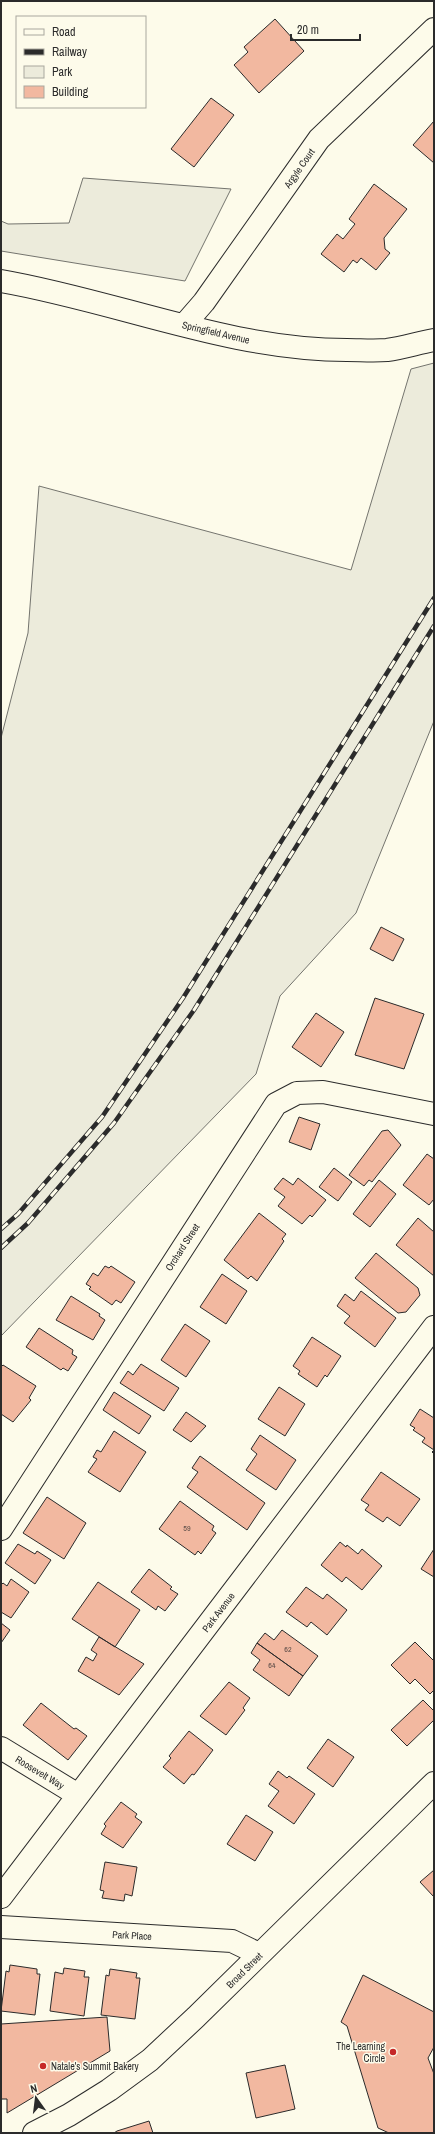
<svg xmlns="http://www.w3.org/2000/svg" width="435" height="2134" viewBox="0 0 435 2134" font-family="'Archivo Narrow',sans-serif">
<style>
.green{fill:#ecebdb;stroke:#74746e}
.building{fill:#f2b8a0;stroke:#2b2b2b}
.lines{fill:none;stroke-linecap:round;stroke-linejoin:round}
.minor-casing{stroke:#2b2b2b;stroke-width:24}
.major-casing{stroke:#2b2b2b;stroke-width:24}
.minor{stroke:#fdfbea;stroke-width:22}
.major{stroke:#fdfbea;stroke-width:22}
.rail-casing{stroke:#2b2b2b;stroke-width:4.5}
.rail{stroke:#fdfbea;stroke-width:3;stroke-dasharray:9;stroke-linecap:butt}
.poi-dot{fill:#c62828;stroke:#fdfbea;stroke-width:1.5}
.labels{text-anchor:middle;stroke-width:3;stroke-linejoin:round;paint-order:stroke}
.number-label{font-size:8px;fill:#5d4e48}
.street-label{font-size:10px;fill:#2b2b2b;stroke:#fdfbea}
.poi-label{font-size:10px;fill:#2b2b2b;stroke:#fdfbea;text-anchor:end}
</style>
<rect width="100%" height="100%" fill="#fdfbea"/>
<path class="green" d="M83 178 231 189 185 281 1 251V221L8 224 69 223Z
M434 363V721L356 913 280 996 256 1074 1 1336V738L28 633 39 486 351 570 411 369Z"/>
<path class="building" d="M275 19 304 51 259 93 234 65 248 52 244 47Z
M211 98 234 115 194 167 171 149Z
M434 121V163L413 145Z
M374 184 407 209 384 238 385 249 390 253 376 270 361 258 357 263 353 260 344 272 321 254 337 234 343 239 355 224 349 219Z
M381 927 404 939 393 961 370 949Z
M375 998 424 1014 404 1069 355 1055Z
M316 1013 344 1032 321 1067 292 1047Z
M299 1117 320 1124 311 1150 289 1142Z
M388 1130 401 1145 372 1182 369 1180 364 1186 349 1175 382 1131Z
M427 1154 434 1159V1199L429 1205 403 1185Z
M334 1168 352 1182 338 1201 319 1187Z
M283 1178 293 1185 298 1178 326 1200 312 1217 310 1215 302 1224 278 1206 285 1197 274 1189Z
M379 1180 396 1194 370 1227 353 1214Z
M259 1213 286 1234 282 1239 284 1241 257 1281 251 1276 248 1279 224 1260Z
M418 1218 434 1232V1276L396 1245Z
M376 1253 418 1288 420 1295 406 1312 398 1313 355 1278Z
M105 1266 109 1268 111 1266 135 1282 121 1303 116 1300 112 1305 89 1289 91 1287 86 1284 93 1273 98 1276Z
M222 1274 247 1291 226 1324 200 1307Z
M361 1291 396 1318 375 1347 344 1323 350 1316 337 1306 345 1294 354 1301Z
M71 1296 100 1314 99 1316 105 1320 93 1340 56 1320Z
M185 1324 210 1341 186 1377 161 1360Z
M39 1328 73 1350 72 1354 77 1357 68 1371 63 1368 61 1370 26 1347Z
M312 1337 341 1356 327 1377 325 1375 317 1387 298 1374 300 1371 293 1366Z
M141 1364 179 1388 164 1411 120 1383 128 1371 133 1375Z
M3 1365 36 1386 29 1398 31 1400 13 1422 1 1414V1367Z
M279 1387 305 1404 285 1436 258 1419Z
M114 1392 151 1416 139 1434 103 1410Z
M420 1409 434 1418V1454L432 1452 434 1450 422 1442 425 1438 413 1430 415 1428 410 1425Z
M186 1412 206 1426 191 1442 173 1430Z
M114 1431 146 1452 120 1492 88 1472 97 1459 93 1457 97 1450 101 1452Z
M260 1435 296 1460 276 1490 246 1470 257 1454 251 1449Z
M200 1456 265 1503 247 1530 187 1487 198 1472 192 1468Z
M381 1472 420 1499 400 1526 387 1517 383 1522 365 1510 369 1505 361 1500Z
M47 1497 86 1523 64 1559 23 1533Z
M180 1501 214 1526 212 1530 216 1533 201 1554 198 1551 195 1555 159 1529Z
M340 1542 346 1547 347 1545 358 1554 362 1549 382 1566 362 1590 346 1577 342 1582 321 1565Z
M18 1544 35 1554 37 1551 51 1560 35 1584 5 1563Z
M434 1549V1577L421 1569Z
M149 1569 172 1587 170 1589 178 1594 165 1611 158 1606 156 1610 131 1592Z
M11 1579 29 1592 11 1618 1 1612V1585L3 1583 7 1586Z
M98 1582 140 1610 115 1647 72 1619Z
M306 1587 323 1599 327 1594 347 1610 327 1635 311 1622 307 1627 286 1612Z
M1 1623 10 1630 1 1643Z
M282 1630 318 1656 303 1676 257 1643 265 1633 274 1640Z
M99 1637 144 1664 119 1695 78 1671 86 1657 93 1661 97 1654 91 1650Z
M415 1642 434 1661V1690L430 1694 415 1679 410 1684 391 1665Z
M257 1643 303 1676 289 1696 253 1670 260 1660 251 1653Z
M229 1682 250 1698 243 1708 245 1710 226 1735 200 1716Z
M423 1700 434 1711V1720L407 1746 391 1730Z
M41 1703 74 1729 76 1728 87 1736 68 1760 23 1725Z
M189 1731 213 1750 194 1775 192 1774 184 1784 163 1767 171 1758 169 1756Z
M328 1739 354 1757 333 1787 307 1768Z
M278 1771 287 1778 289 1776 315 1794 294 1824 268 1806 279 1791 269 1784Z
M121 1802 137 1814 135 1817 142 1822 123 1848 101 1834 106 1826 104 1824Z
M246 1815 273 1832 255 1861 227 1844Z
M105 1862 137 1867 132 1896 125 1894 124 1901 102 1898 104 1891 100 1890Z
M434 1870V1897L420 1882Z
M10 1965 37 1969V1974H40L35 2015 1 2011 6 1971 9 1972Z
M64 1968 85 1971 84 1977H89L84 2016 50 2011 55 1972 63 1974Z
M110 1969 137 1973 136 1978H140L135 2019 101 2015 106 1975 109 1976Z
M363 1975 434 2012V2047L428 2058 434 2074V2133H389L378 2128 347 2026 341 2022Z
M107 2017 110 2051 7 2113V2099H1V2024Z
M285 2065 295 2109 256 2118 246 2073Z
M149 2121 153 2133H114L117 2131Z"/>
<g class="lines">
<defs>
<path id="minor" d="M184 325 204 302 319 139 434 29
M1 1529 276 1104 297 1093 323 1092 434 1114
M1 1748 78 1795
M1 1897 434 1327
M1 1927 232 1941 259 1954"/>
<path id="major" d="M1 281C117 301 229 350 347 350 360 350 374 351 387 350 402 348 418 343 434 340
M34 2133 69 2115 109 2090 150 2060 196 2017 434 1783"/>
</defs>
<use href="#minor" class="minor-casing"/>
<use href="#major" class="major-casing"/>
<use href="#minor" class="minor"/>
<use href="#major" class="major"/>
<defs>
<path id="rail" d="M1 1229 18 1214 102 1117 183 998 434 598
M1 1248 28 1223 114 1123 194 1010 434 626"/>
</defs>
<use href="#rail" class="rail-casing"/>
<use href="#rail" class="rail"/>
</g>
<g class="poi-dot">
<circle cx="393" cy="2052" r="4"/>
<circle cx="43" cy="2066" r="4"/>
</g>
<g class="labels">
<g class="number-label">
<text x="187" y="1531">59</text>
<text x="288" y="1652">62</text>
<text x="272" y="1668">64</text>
</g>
<g class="street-label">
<text transform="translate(299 168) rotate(-55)" y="4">Argyle Court</text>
<text transform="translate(216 332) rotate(13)" y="4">Springfield Avenue</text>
<text transform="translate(182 1247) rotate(-57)" y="4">Orchard Street</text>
<text transform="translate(218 1612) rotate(-53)" y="4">Park Avenue</text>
<text transform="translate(40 1772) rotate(31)" y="4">Roosevelt Way</text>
<text transform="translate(132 1935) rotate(3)" y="4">Park Place</text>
<text transform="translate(244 1970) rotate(-45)" y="4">Broad Street</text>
</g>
<g class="poi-label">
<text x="385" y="2050">The Learning<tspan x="385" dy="12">Circle</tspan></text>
<text x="51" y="2070" text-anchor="start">Natale's Summit Bakery</text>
</g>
</g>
<rect width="435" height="2134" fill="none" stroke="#2b2b2b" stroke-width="4"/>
<rect x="16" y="16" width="130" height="92" fill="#fdfbea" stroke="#a9a89e"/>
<rect x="24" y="29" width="20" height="6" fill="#fdfbea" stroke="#a9a89e"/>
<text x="52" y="36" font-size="12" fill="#2b2b2b">Road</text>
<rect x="24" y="49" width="20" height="6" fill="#2b2b2b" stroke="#a9a89e"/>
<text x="52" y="56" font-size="12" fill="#2b2b2b">Railway</text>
<rect x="24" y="66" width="20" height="12" fill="#ecebdb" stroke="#a9a89e"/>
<text x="52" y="76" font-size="12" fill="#2b2b2b">Park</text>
<rect x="24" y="86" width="20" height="12" fill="#f2b8a0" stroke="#a9a89e"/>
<text x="52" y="96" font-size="12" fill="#2b2b2b">Building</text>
<g transform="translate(36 2098) rotate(346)" stroke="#fdfbea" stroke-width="3" paint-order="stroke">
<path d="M0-3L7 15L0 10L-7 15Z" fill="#2b2b2b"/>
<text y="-6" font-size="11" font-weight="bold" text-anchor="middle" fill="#2b2b2b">N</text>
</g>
<path d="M291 34v6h69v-6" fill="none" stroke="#2b2b2b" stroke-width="2"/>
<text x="297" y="34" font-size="12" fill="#2b2b2b" stroke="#fdfbea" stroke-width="3" paint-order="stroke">20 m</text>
</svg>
